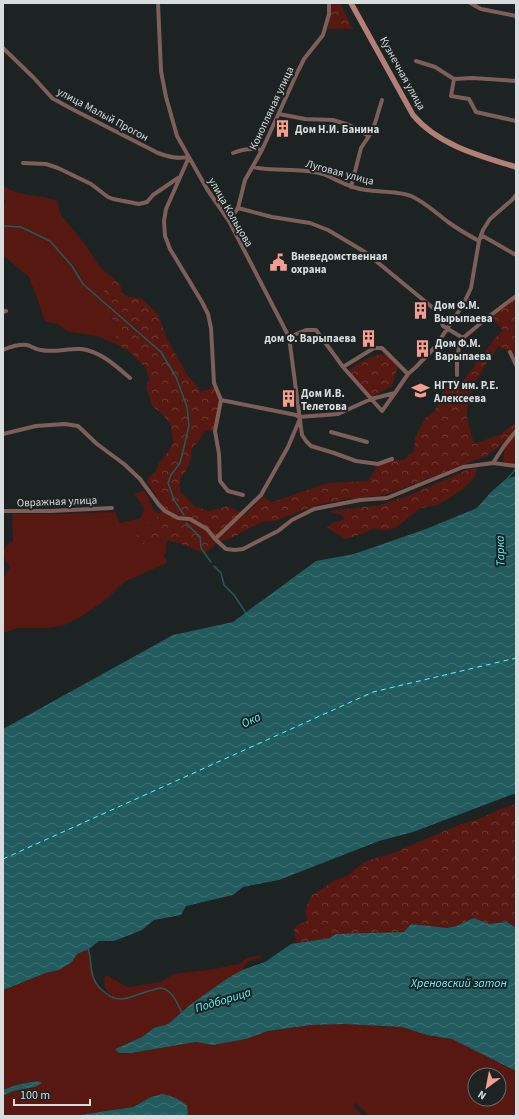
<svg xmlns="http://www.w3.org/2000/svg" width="519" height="1119" viewBox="0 0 519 1119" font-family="'Source Sans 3',sans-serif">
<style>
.grass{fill:#561810;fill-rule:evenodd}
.forest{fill:url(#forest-crowns)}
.water{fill:url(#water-waves)}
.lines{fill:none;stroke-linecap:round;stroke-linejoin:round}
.stream{stroke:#225b5e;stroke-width:1.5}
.ferry{stroke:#5af5fd;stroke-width:1;stroke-dasharray:5 4;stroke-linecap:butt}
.street{stroke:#7e5e58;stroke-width:4}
.secondary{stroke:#b47f76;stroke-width:5.5}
.labels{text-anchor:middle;stroke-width:4;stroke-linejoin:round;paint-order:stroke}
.street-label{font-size:11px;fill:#d8dcdc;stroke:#1d2223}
.poi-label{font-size:11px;font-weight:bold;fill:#d8dcdc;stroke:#1d2223;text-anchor:start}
.water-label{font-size:12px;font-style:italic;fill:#5af5fd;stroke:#1d2223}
</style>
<defs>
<pattern id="forest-crowns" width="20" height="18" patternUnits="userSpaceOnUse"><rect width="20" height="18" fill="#561810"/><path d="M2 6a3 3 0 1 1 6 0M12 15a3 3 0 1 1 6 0" fill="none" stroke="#6e3932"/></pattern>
<pattern id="water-waves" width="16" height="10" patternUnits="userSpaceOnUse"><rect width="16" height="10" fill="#225b5e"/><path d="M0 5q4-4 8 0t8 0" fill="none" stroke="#417274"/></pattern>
</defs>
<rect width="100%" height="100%" fill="#1d2223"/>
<path class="grass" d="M3 185C16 197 41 194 57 201L61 215 85 244 99 266 114 279 107 287 111 318 118 329 115 338 120 346 97 336 70 332 57 324 45 321 37 298 29 277 5 257 3 258V206L6 200 3 199Z
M516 433V464H506L503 460 505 447Z
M144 490 154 510 160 514 155 522 131 540 140 546 151 540H167L166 552 163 556 167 560V563L124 582 107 599 82 616 65 625 50 628H18L3 633V578L10 567C1 554 0 550 13 540L12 514H62L115 512 120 523 141 518 144 508 134 494Z
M89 949C95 974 88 979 111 997L104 986 105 976 107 975 127 987 161 982 173 974 215 969 232 965 240 964 246 958 262 955 260 958 247 962 242 970 191 1004 168 1024 154 1028 142 1037 115 1049 131 1053 196 1042 213 1045 246 1039 268 1031 311 1025 344 1024 402 1027 427 1035 452 1039 516 1071V1116H369L355 1102 354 1107 363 1116H186L188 1114 151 1097 133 1107 73 1116H3V1096L13 1091 35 1087 38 1081 22 1083 3 1090V990L46 973 59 970 72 962 77 954ZM475 1075H499V1099H475Z"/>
<path class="forest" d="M331 3H340L353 29H328Z
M114 279 120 284 122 293 128 297 141 298 158 314 167 339 188 376 195 383 201 392 215 387 220 400 215 431 205 430 199 441 192 448C191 462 189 468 180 479V491L195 506 209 511 229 506 245 515 263 497 272 502 328 483 368 481 377 466 394 460H403L414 451 415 438 425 418 435 411 448 379 463 381 496 337 503 330 491 317 516 298V360L512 350 508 352 499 346C485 365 466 391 467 416 468 425 472 435 474 444L501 434 516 422V429L501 445 486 456 385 495 346 499 317 505 275 521 263 522 244 531 236 536 217 543 204 554C189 546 168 537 151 540 148 541 143 544 140 546L131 540 155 522 162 508 156 495 147 482 149 477 155 472 159 463 165 456 173 444 171 425 162 414 152 406 146 387 149 379 146 368 131 353 120 346 115 338 118 329C113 320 100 301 104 291 106 286 111 283 114 279Z
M385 354 398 366 392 386 371 397 353 378 350 369C361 362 371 355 385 354Z
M477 468C476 471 476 474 474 477 471 485 446 501 437 505 433 506 427 507 422 508 404 516 396 538 374 528L364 533 346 539 327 528 333 522 343 520 344 518 341 515 329 511 380 505 410 495 467 470Z
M516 804V928L507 922 489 924 474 918 456 926 447 928 411 924 405 932 330 938 296 943 294 929 297 925 307 921 305 910 311 896 335 880 345 877 366 861 388 855 461 824 476 820 503 808Z"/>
<path class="water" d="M516 476V793L413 832 379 841 279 880 243 887 233 895 186 906 181 915 154 920 142 930 114 941H99L89 949 77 954 72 962 59 970 46 973 3 990V729L173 635 233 622 316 561 354 554 426 529 477 508 491 492 506 479Z
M474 918 489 924 507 922 516 928V1071L452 1039 427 1035 402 1027 344 1024 311 1025 268 1031 246 1039 213 1045 196 1042 131 1053H119L115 1049 142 1037 154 1028 168 1024 191 1004 228 978 242 970 265 962 291 944 330 938 336 934 404 932 411 924 447 928 456 926Z
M39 1081 42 1083 35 1087 13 1091 3 1096V1090C14 1085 26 1082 39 1081Z
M163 1094 176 1098 187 1105 188 1114 186 1116H73L133 1107 151 1097Z"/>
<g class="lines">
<path class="stream" d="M3 226 21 227 50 241 72 266 83 284 161 352 176 377 187 407 189 425 185 443 180 463 171 475 168 483 174 500 184 515
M506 480 515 470 516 468
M186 523 200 537 201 548 211 562
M214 566 221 573 224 585 234 595 246 613
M88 948C92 959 89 973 96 983 98 987 103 991 107 994 121 1006 137 993 153 990 155 989 159 988 161 988 173 990 178 1005 182 1013"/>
<path class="ferry" d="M3 859 373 692 516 658"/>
<path class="street" d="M158 3 161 71 166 97 177 136 207 189 229 221 289 337 302 435 306 441 311 446 334 453 356 461 378 464 392 459
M470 3 481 9 516 16
M3 48 34 78 52 98 70 108 158 153C169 157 177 159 189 157
M416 61 435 67 454 79 472 78 516 81
M454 79 451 96 469 99 476 112 516 121
M279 114 305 119 333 120 349 125 369 136
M233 153C243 149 252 148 262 150
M189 157 166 209 164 221 165 236 170 249 202 302 208 314 211 328 214 383 221 400 215 431 219 454 220 481 228 491 243 495
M23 163 46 164 58 168 91 184 108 197 113 199 139 204 147 202 153 195 178 178
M253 167C276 172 300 167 323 174 338 180 349 188 366 190 378 192 400 191 411 196 425 202 436 213 448 222 458 229 468 235 479 241
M351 187 361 148 369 136 375 123 382 100
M238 208 272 217 310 223 328 230 365 252 438 312 443 326 463 338
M229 221 238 208 245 180 262 150 298 71 304 59 323 35 329 14V3
M481 235 516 255
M3 312 6 311
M289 337 306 330H316L343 367 382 411 395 393
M3 350C10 347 19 344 27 345 32 346 36 350 41 350 54 353 68 348 81 349 100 351 116 366 130 378
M510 352 516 365
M343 367 374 348H382L408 374
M457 375V359L459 347 463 338 487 318 516 296
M221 400 296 415 299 417 338 414 371 399 395 393 408 374 416 367 435 347 463 305 471 288 479 241 483 230 490 219 512 200 516 195
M331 432 367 442
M3 434 36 426 65 424 78 426 97 444 124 464 140 479 159 505 165 511 178 518 190 519 207 529 215 539 226 549 235 550 243 549 278 531 292 520 314 509 360 500 387 498 463 467 493 463 516 466
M493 463 504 446 516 431
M3 511H50L112 508
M215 539 261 495 288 447 299 421"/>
<path class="secondary" d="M351 3 413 115C438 145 480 156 516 167"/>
</g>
<defs>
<symbol id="building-bare" viewBox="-9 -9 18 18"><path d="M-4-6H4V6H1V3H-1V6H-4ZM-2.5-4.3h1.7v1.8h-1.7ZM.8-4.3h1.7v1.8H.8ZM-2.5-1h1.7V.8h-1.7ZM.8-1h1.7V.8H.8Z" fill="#f59d8e" stroke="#1d2223" stroke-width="2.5" paint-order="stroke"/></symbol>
<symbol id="civic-bare" viewBox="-9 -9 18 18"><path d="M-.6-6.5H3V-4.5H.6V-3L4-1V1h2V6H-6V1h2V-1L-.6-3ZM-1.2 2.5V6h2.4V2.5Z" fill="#f59d8e" stroke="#1d2223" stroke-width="2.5" paint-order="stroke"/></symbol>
<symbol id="university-bare" viewBox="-9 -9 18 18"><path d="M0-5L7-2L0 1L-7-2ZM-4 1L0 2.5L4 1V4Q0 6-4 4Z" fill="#f59d8e" stroke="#1d2223" stroke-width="2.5" paint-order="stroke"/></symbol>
</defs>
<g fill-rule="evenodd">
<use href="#building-bare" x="270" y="116" width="25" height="25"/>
<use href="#civic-bare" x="266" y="250" width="25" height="25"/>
<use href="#building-bare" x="408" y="298" width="25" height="25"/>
<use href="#building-bare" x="356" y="326" width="25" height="25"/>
<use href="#building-bare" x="410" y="336" width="25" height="25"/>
<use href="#university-bare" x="408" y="378" width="25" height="25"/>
<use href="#building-bare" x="276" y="386" width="25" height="25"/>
</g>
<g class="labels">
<g class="street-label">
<text transform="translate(403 73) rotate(61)" y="4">Кузнечная улица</text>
<text transform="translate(271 108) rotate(-65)" y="4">Конопляная улица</text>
<text transform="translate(103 114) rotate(28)" y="4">улица Малый Прогон</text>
<text transform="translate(340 172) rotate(15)" y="4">Луговая улица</text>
<text transform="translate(231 212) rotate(60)" y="4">улица Кольцова</text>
<text transform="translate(57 501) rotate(-2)" y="4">Овражная улица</text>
</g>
<g class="poi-label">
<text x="295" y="133">Дом Н.И. Банина</text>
<text x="291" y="260">Вневедомственная<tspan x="291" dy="13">охрана</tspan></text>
<text x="434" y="309">Дом Ф.М.<tspan x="434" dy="13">Вырыпаева</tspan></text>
<text x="356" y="342" text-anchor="end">дом Ф. Варыпаева</text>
<text x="435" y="347">Дом Ф.М.<tspan x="435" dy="13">Варыпаева</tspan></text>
<text x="434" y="389">НГТУ им. Р.Е.<tspan x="434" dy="13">Алексеева</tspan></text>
<text x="301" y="397">Дом И.В.<tspan x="301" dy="13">Телетова</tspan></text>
</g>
<g class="water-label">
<text transform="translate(500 551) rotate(-92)" y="4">Тарка</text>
<text transform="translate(251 720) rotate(-25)" y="4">Ока</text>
<text x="459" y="987">Хреновский затон</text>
<text transform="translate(223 1000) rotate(-17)" y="4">Подборица</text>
</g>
</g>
<rect width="519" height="1119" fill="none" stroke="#d8dcdc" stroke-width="8"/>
<g transform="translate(487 1087) rotate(212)"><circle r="19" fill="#1d2223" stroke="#686c6d"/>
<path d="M0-3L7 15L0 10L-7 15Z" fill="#f59d8e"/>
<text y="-6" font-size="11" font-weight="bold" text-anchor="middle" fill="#d8dcdc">N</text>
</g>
<path d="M14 1099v6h76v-6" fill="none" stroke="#d8dcdc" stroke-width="2"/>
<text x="20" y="1099" font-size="12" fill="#d8dcdc" stroke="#1d2223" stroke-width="3" paint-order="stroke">100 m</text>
</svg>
